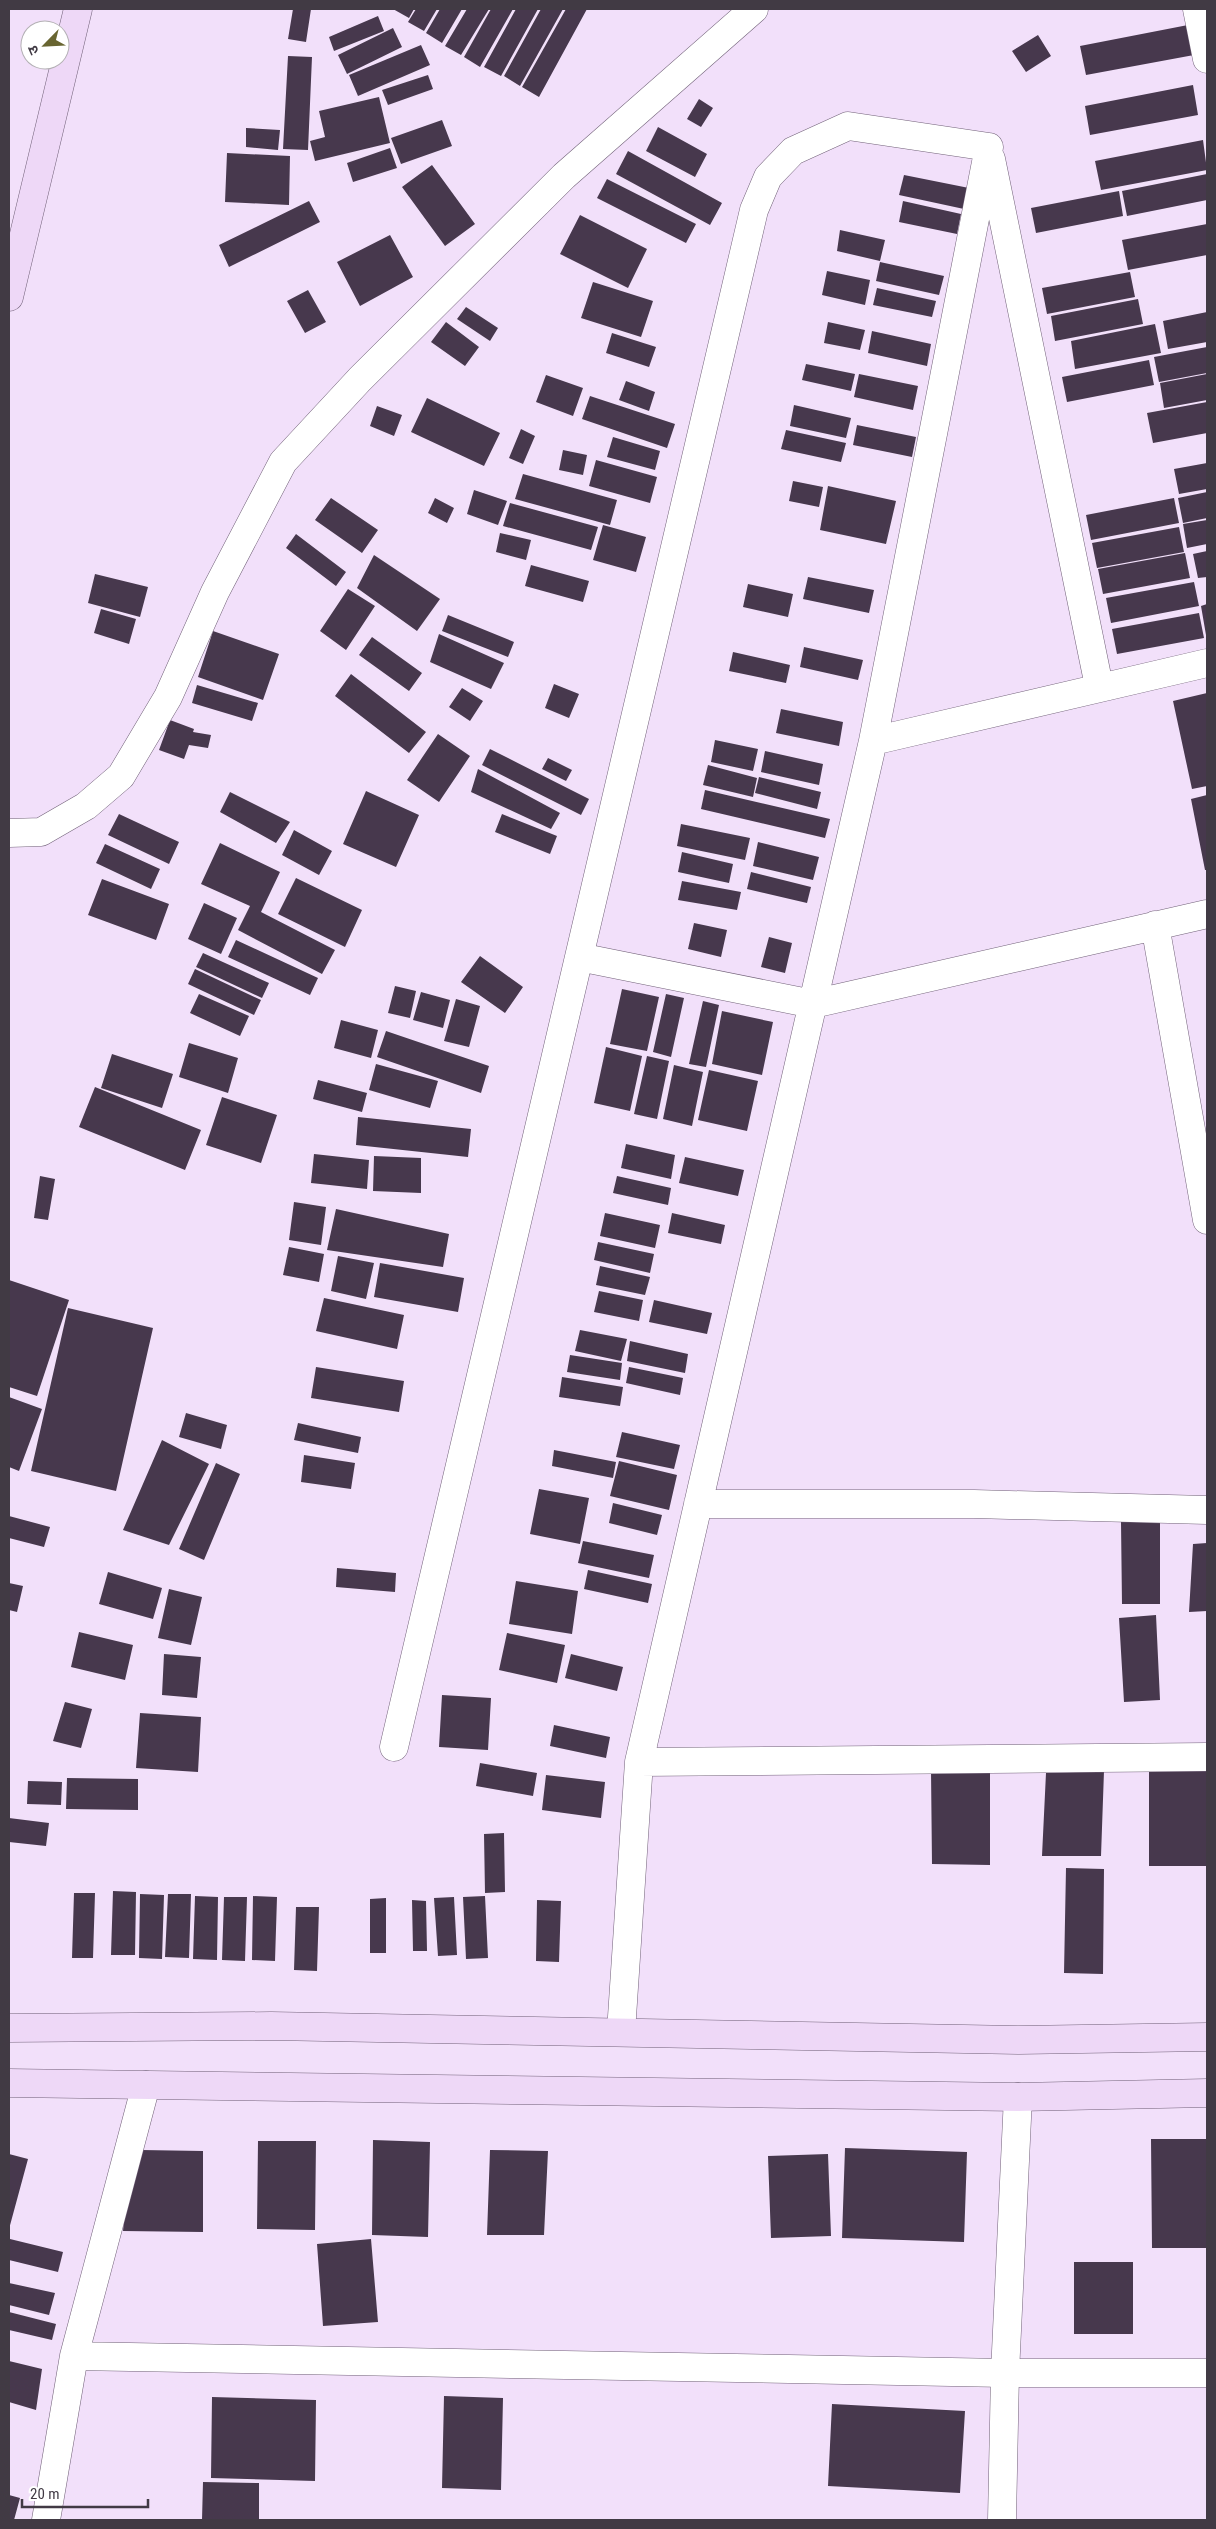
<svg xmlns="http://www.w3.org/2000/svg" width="1216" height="2529" viewBox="0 0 1216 2529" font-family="'Roboto Condensed','Noto Sans Devanagari',sans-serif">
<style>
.building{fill:#47384d}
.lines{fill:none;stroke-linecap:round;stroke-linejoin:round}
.street-casing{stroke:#726279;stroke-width:29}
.secondary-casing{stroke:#726279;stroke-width:29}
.street{stroke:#fff;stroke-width:28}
.secondary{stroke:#eed8f7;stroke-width:28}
</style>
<rect width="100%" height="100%" fill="#f2e0fa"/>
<path class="building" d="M293 9H311L306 42 288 39Z
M393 9H414L409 18Z
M416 9H437L424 31 408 22Z
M440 9H462L442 43 426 33Z
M467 9H489L461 55 445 46Z
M491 9H513L480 67 464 57Z
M516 9H538L501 76 484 67Z
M541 9H563L520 86 504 76Z
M566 9H587L539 97 522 87Z
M378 16 384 31 334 51 329 37Z
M1188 25 1194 55 1086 75 1080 46Z
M393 28 402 47 347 74 338 55Z
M1038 35 1051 56 1026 72 1012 51Z
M421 45 430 65 358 96 349 75Z
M288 56 312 57 308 150 283 149Z
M428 75 433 89 388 105 382 90Z
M1193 85 1198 115 1090 135 1085 106Z
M379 97 390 143 315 161 310 141 325 137 319 111Z
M699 99 713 108 701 127 687 119Z
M442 120 452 146 401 164 391 138Z
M658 127 707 154 695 177 646 151Z
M246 128 280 130 278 150 246 147Z
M1203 140 1207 170 1101 190 1095 161Z
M390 148 397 168 353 182 347 163Z
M628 151 722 203 710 225 616 174Z
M227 153 290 156 289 205 225 202Z
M432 165 475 224 445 246 402 187Z
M1207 174V200L1127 216 1122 191Z
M904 175 969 188 964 209 899 195Z
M607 179 696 224 686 243 597 198Z
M1119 191 1123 216 1036 233 1031 208Z
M309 201 320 222 229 267 219 245Z
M903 201 961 214 957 234 899 222Z
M580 215 647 249 628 288 560 254Z
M1207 224V255L1128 270 1122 240Z
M840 230 885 240 880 261 837 251Z
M390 235 413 277 360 306 337 262Z
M880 262 944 276 939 295 876 281Z
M827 271 870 280 865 305 822 295Z
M1130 272 1135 297 1047 314 1042 288Z
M593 282 653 301 641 337 581 318Z
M877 288 936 301 932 317 873 305Z
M308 290 326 322 305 333 287 301Z
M1138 299 1143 324 1055 341 1051 316Z
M466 307 498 328 490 341 457 319Z
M1207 312V342L1168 349 1163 321Z
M446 322 479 347 465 366 431 342Z
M828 322 865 330 860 350 824 343Z
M1155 324 1161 353 1075 369 1071 341Z
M872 331 931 344 927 366 868 353Z
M612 333 656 347 649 367 606 353Z
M1207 347V373L1159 382 1154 357Z
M1149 360 1154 385 1067 402 1062 377Z
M806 364 855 374 851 391 802 380Z
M859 374 918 386 913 410 854 397Z
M1207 374V400L1164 408 1160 383Z
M546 375 583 388 573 416 536 402Z
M626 381 655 392 649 411 619 400Z
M590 396 675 424 667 448 582 419Z
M427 398 500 433 484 466 411 432Z
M1207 402V433L1153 443 1147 413Z
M794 405 851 418 846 438 790 426Z
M377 406 402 415 394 436 370 426Z
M857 425 916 437 912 457 853 445Z
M521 429 535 436 523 464 509 458Z
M786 430 846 443 841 462 781 449Z
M613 437 660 451 655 470 607 457Z
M563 450 587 455 583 475 559 470Z
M596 460 657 477 650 503 589 486Z
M1207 463V489L1179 494 1174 469Z
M523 474 617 500 610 525 515 499Z
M793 481 823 487 819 507 789 501Z
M828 486 896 501 886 544 820 530Z
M474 490 507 501 498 525 467 514Z
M1207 492V518L1183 523 1178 498Z
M331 498 378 530 362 553 315 520Z
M435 498 454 508 447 523 428 513Z
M1174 498 1179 523 1091 540 1086 515Z
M510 503 598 527 591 550 503 526Z
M1207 520V544L1187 548 1183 524Z
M603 525 646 537 636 572 593 560Z
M1179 527 1184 552 1097 568 1092 543Z
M500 533 531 540 526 560 496 552Z
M296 534 346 572 336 586 286 548Z
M1207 551V577L1198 578 1193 554Z
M1185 553 1190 578 1103 594 1098 569Z
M374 555 440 599 417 631 357 588Z
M531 565 589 581 583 602 525 586Z
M95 574 148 587 140 617 88 603Z
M808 577 874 590 869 613 803 599Z
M1194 582 1199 606 1111 623 1106 598Z
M748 584 793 594 788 617 743 607Z
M348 589 375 606 346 650 320 631Z
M1207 604V635H1206L1201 606Z
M101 609 136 619 129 644 94 633Z
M1199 613 1204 638 1117 654 1112 629Z
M448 615 514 642 508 657 442 631Z
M213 631 279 654 263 700 198 677Z
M439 634 504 663 491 689 430 662Z
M372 637 422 673 409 691 359 655Z
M804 647 863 660 858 680 800 667Z
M733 652 790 665 786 683 729 671Z
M351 674 426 732 409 753 335 696Z
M554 684 579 694 569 718 545 708Z
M197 685 258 703 252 721 192 703Z
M462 688 483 701 470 721 449 707Z
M1207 693V786L1192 789 1173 701Z
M781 709 843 722 839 746 776 733Z
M170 720 194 729 193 732 211 735 208 748 189 745 184 759 159 750Z
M438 734 470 756 439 802 407 780Z
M715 740 758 749 753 771 711 762Z
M490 749 589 799 581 815 482 765Z
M765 751 823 764 819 785 761 772Z
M548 758 572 770 566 781 542 769Z
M708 765 757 778 753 797 703 785Z
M478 769 560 813 551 829 471 792Z
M759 777 821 792 817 809 755 793Z
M705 790 830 819 825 838 701 809Z
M366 791 419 815 396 867 343 844Z
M230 792 290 822 276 843 220 812Z
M1207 795V870H1205L1191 799Z
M119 814 179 842 169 864 108 835Z
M502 814 557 836 550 854 495 832Z
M681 824 750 838 745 860 677 846Z
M294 830 332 851 319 875 282 855Z
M758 842 819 857 813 880 753 866Z
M220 843 280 872 261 912 335 950 322 974 238 930 250 906 201 884Z
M105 844 160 869 151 889 96 863Z
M682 852 733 864 729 883 678 872Z
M751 872 811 887 807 903 747 889Z
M296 878 362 910 345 947 278 914Z
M102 879 169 904 156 940 88 915Z
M682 881 741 892 737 910 678 900Z
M204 903 237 918 221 954 188 939Z
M694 923 727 930 721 957 688 949Z
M769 937 792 943 785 973 761 967Z
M236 940 318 978 310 995 228 957Z
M203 953 269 983 262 998 196 967Z
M480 956 523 987 505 1013 461 982Z
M195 969 261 1000 254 1015 188 984Z
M395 986 416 991 410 1018 388 1013Z
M622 989 659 997 647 1051 610 1044Z
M421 992 450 1000 443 1028 413 1020Z
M199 994 249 1016 240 1036 190 1013Z
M666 994 684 998 671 1057 653 1052Z
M456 999 480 1006 469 1047 444 1041Z
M703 1001 719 1005 706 1067 689 1064Z
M722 1011 773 1022 762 1075 712 1064Z
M341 1020 378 1030 371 1058 334 1048Z
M386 1031 489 1066 481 1093 377 1057Z
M189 1043 238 1058 228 1093 179 1077Z
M606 1047 642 1056 630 1111 594 1103Z
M112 1054 173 1074 162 1108 101 1088Z
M647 1056 669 1061 657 1119 634 1114Z
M376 1064 438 1081 430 1108 369 1090Z
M674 1065 703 1072 692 1126 663 1119Z
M709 1070 758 1081 747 1131 698 1120Z
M318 1080 367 1093 362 1112 313 1099Z
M95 1087 201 1130 185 1170 79 1127Z
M222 1097 277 1115 261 1163 206 1145Z
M358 1117 471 1129 468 1157 356 1145Z
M626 1144 675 1155 671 1179 621 1168Z
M314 1154 369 1160 367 1189 311 1183Z
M374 1156 421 1158V1193L373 1191Z
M685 1157 744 1170 738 1196 679 1183Z
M40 1176 55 1179 48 1220 34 1218Z
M617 1176 671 1188 668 1205 613 1193Z
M294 1202 326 1207 321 1245 289 1240Z
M336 1209 449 1234 443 1267 327 1250Z
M605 1213 660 1225 655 1248 600 1236Z
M672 1213 725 1225 721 1244 668 1233Z
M598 1242 654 1254 650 1273 594 1260Z
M289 1247 324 1254 319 1282 283 1275Z
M338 1256 374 1263 366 1299 331 1291Z
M380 1263 464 1278 458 1312 374 1297Z
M600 1266 650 1277 645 1295 596 1285Z
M9 1280 69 1300 37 1396 9 1387Z
M599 1291 643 1300 639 1321 594 1312Z
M324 1298 404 1315 397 1349 316 1331Z
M654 1300 712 1313 707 1334 649 1322Z
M68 1308 153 1328 116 1491 31 1471Z
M580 1330 627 1339 621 1361 575 1351Z
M630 1341 688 1354 685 1373 627 1361Z
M570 1355 622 1363 620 1380 567 1372Z
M316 1367 404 1381 399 1412 311 1398Z
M629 1367 683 1378 680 1395 626 1383Z
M562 1377 623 1387 620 1406 559 1397Z
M9 1397 42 1409 19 1471 9 1467Z
M186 1413 227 1425 221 1449 179 1437Z
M298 1423 361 1437 358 1453 294 1440Z
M622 1432 680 1445 674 1469 616 1457Z
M162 1440 209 1464 169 1545 123 1530Z
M554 1450 616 1462 613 1478 552 1466Z
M304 1455 355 1463 351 1489 301 1482Z
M619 1461 677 1475 669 1510 610 1496Z
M216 1463 240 1474 204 1560 179 1549Z
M539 1489 589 1498 580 1544 530 1534Z
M613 1503 662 1515 657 1535 609 1523Z
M9 1516 50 1527 44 1547 9 1538Z
M1121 1522H1160V1604H1122Z
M583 1541 654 1555 649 1578 578 1563Z
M1207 1543V1611L1189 1612 1193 1544Z
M337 1568 396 1573 395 1592 336 1587Z
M588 1570 652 1584 648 1603 584 1589Z
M108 1572 162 1588 153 1619 99 1604Z
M516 1581 578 1591 572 1634 509 1624Z
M9 1583 23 1586 17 1612 9 1610Z
M169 1589 202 1597 191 1645 158 1638Z
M1156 1615 1160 1700 1124 1702 1119 1618Z
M79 1632 133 1645 125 1680 71 1667Z
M507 1633 565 1645 557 1683 499 1670Z
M164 1654 201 1657 197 1698 162 1695Z
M571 1654 623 1667 617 1691 565 1678Z
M442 1695 491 1698 488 1750 439 1747Z
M65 1702 92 1709 81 1748 53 1741Z
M140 1713 201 1717 198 1772 136 1768Z
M554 1725 610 1737 606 1758 550 1746Z
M480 1763 537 1773 533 1796 476 1786Z
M931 1770H990V1865L932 1864Z
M1104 1771 1101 1856H1042L1046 1773Z
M1149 1771H1207V1866H1149Z
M546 1775 605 1782 601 1818 542 1810Z
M67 1778 138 1779V1810L66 1809Z
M28 1781 62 1782 61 1805 27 1804Z
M9 1818 49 1823 46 1846 9 1842Z
M504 1833 505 1892 485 1893 484 1834Z
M1066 1868 1104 1869 1103 1974 1064 1973Z
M113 1891 136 1892 135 1955H111Z
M74 1893H95L93 1958H72Z
M140 1894 164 1895 162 1959 139 1958Z
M168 1894H191L189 1958 165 1957Z
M195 1896 218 1897 217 1960 193 1959Z
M253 1896 277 1897 275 1961 252 1960Z
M485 1896 488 1958 466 1959 463 1897Z
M224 1897H247L245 1961 222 1960Z
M454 1897 457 1955 438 1956 434 1898Z
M386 1898V1953H370V1899Z
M412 1900 426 1901 427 1951H413Z
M537 1900 561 1901 559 1962 536 1961Z
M296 1907H319L317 1971 294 1970Z
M1151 2139H1207V2248H1152Z
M373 2140 430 2142 428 2237 372 2235Z
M258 2141H316L315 2230 257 2229Z
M845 2148 967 2152 964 2242 842 2238Z
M141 2150 203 2151V2232L123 2231 127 2186Z
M490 2150 548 2151 544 2235H487Z
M9 2154 28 2159 9 2229Z
M828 2154 831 2236 771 2238 768 2156Z
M10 2239 63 2252 58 2272 9 2260Z
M371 2239 378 2322 323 2326 317 2244Z
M1074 2262H1133V2334H1074Z
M9 2283 55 2293 49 2315 9 2305Z
M9 2312 56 2324 52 2340 9 2330Z
M9 2361 42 2369 36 2410 9 2402Z
M444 2396 503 2398 501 2490 442 2488Z
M212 2397 316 2400 315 2481 211 2478Z
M832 2404 965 2411 960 2493 828 2486Z
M203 2482 259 2483V2520H202Z
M9 2495 20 2498 14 2520 9 2519Z"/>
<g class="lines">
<defs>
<path id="street" d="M1197 9 1207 59
M991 159 1099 686
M873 741 1207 663
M9 833 41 832 86 806 121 776 168 697 215 592 283 462 360 379 564 176 754 9
M1155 925 1207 1220
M579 957 813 1004 1207 914
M698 1504H974L1207 1510
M394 1747 754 210 768 177 793 151 848 126 989 147
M639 1762 1207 1757
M621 2032 639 1762 873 741 989 147
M74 2356 1005 2373H1207
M46 2520 74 2356 146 2085
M1002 2520 1005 2373 1018 2097"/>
<path id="secondary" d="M9 297 78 9
M9 2028 271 2026 1019 2040 1207 2037
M9 2083 1018 2097 1207 2093"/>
</defs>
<use href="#street" class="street-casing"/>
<use href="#secondary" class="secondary-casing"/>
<use href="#street" class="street"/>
<use href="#secondary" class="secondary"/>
</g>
<rect width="1216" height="2529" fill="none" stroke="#413a44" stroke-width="20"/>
<g transform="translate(45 45) rotate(246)"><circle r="24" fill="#ffffff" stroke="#b3b0b4"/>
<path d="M0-4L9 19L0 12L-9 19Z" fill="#686531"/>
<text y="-8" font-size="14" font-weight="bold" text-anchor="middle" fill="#413a44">उ</text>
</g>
<path d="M22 2499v8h126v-8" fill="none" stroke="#413a44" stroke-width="2.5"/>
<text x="30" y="2499" font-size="15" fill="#413a44" stroke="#ffffff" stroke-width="4" paint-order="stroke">20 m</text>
</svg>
